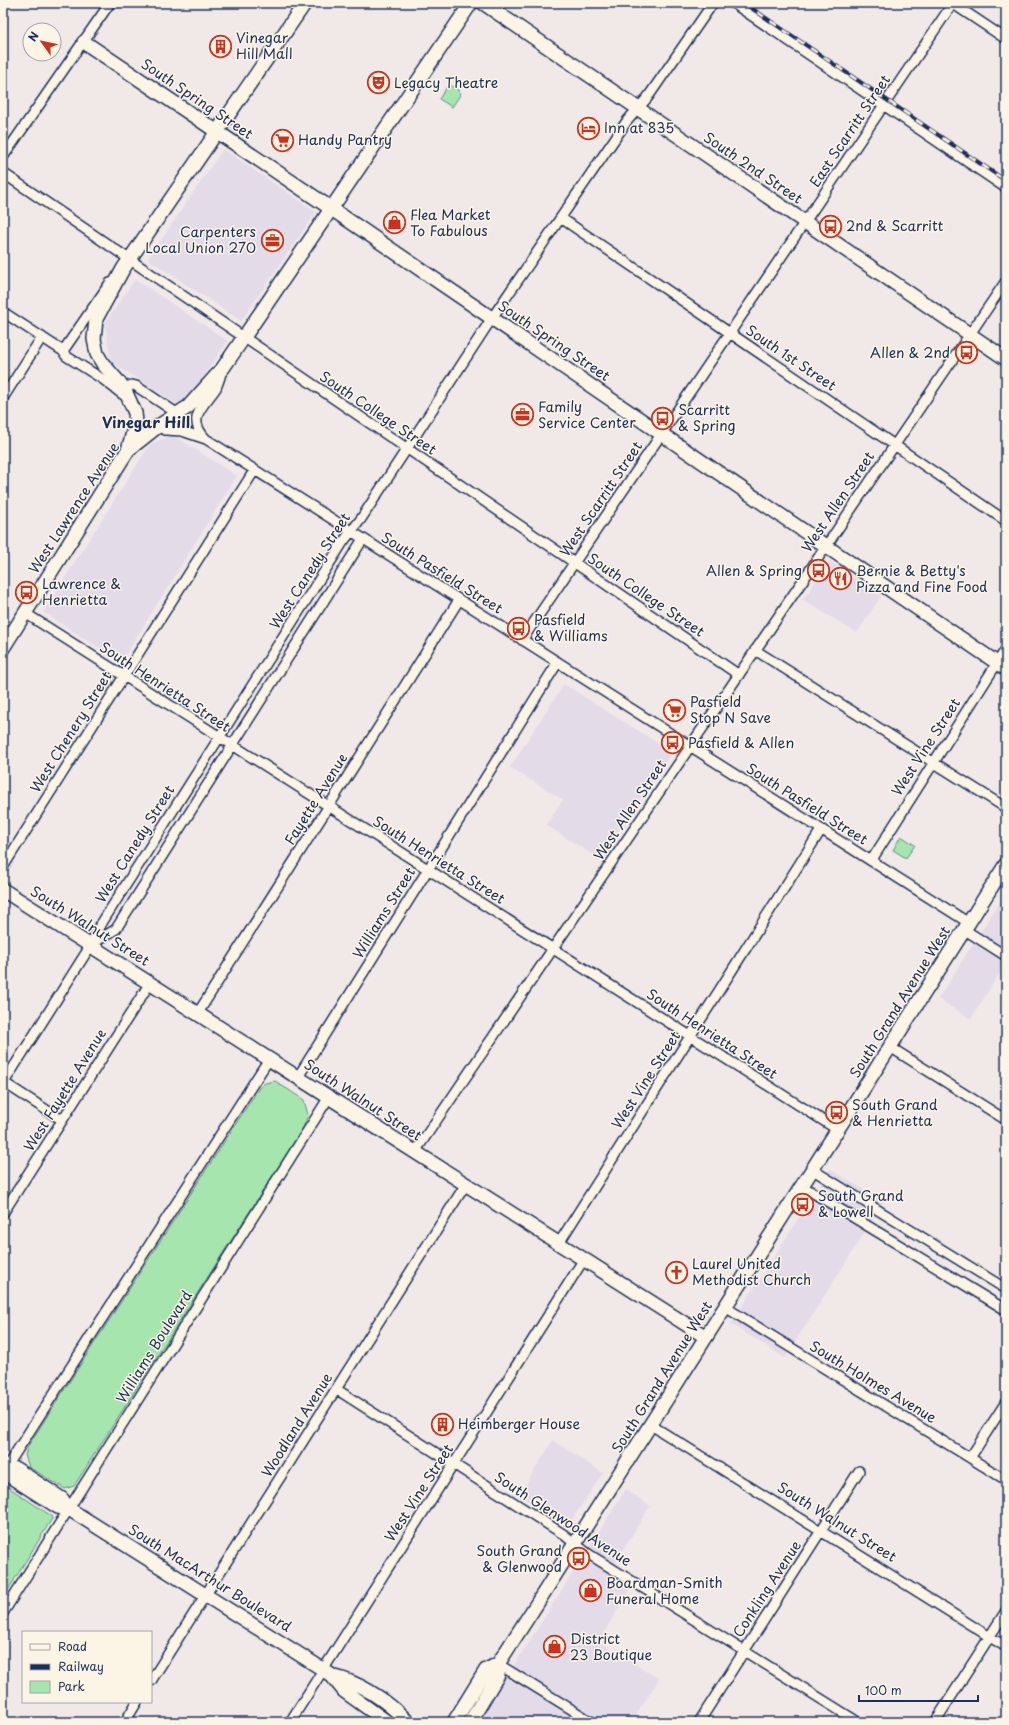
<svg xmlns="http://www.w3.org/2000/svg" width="1009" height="1725" viewBox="0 0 1009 1725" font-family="'Playpen Sans',sans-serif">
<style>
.built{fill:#e4dbe9}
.green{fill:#a6e6ae;stroke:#608a86}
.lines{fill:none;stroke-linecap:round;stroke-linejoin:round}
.street-casing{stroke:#1b2f5e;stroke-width:12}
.secondary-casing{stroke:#1b2f5e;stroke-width:16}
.street{stroke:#fcf5e5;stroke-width:9}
.secondary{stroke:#fcf5e5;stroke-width:13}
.rail-casing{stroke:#1b2f5e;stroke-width:4}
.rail{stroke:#fcf5e5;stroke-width:2.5;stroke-dasharray:8;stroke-linecap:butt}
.labels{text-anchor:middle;stroke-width:3;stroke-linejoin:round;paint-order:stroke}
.poi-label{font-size:14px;fill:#1b2f5e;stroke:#fcf5e5;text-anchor:start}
.street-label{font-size:14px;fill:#1b2f5e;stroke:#fcf5e5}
.neighbourhood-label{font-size:15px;font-weight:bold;fill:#1b2f5e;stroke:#fcf5e5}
</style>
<rect width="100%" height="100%" fill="#f1e9e7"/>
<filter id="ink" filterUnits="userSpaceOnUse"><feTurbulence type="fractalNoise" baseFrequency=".025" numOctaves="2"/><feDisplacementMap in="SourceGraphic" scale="8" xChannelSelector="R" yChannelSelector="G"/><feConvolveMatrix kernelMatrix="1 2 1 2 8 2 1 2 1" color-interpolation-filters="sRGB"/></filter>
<g filter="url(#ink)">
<path class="built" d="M223 149 316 212 241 321 148 259Z
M135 279 228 341 190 396 177 404 111 362 105 323Z
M173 435 237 476 121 662 43 612 150 444Z
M829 561 881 596 857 633 803 600Z
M564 684 672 752 599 859 546 825 563 800 510 767Z
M1006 892V969L1003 967 971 1019 938 999Z
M830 1169 884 1202 785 1358 731 1324Z
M553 1440 603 1473 567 1527 519 1495Z
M626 1489 650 1506 609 1573 631 1587 599 1641 659 1679 632 1722H601L513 1667Z
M507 1678 556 1707 580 1722H478L505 1679Z"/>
<path class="green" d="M449 84 459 91 460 95 452 107 439 99Z
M901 836 915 845 906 858 893 850Z
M275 1081 304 1100 308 1115 303 1128 74 1486 65 1489 29 1467 25 1455 28 1446 259 1088 265 1083Z
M5 1485 53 1517 3 1598V1486Z"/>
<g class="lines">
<defs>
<path id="street" d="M733 3 1006 188
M952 3 1006 39
M3 157 110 3
M3 173 739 675
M561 218 1006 521
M3 312 63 351 66 356 104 380 122 394 129 397
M63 351 110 283
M124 388 132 385 136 386 178 414
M3 398 42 337
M158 426 165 430 182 431 206 439 969 923
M205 438C186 417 204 406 216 388 218 383 220 378 221 373
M25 613 838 1130
M522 640 953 3
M755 650 1006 808
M871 861 1006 649
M3 867 254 471
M965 930 1006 956
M92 944 116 929 363 539
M198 1013 459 600
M890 1047 1006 1120
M298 1077 558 662
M3 1082 62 1120
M3 1084 91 945 98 929 343 542 361 519 492 318 627 121 648 97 713 3
M415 1152 1006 281
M813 1170 1006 1289
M802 1186 1006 1310
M3 1213 150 983
M559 1243 821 830
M725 1307 1006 1480
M336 1389 563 1534 587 1553 858 1722
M651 1425 1006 1647
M970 1458 1006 1402
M4 1471 269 1059
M3 1613 329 1097
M498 1664 592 1722
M151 1681 466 1184
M125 1722 137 1702
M290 1722 584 1259
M699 1722 859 1471
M935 1722 1006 1611"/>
<path id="secondary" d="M483 3 1006 359
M84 42 323 203 1006 669
M128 450 136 422 135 413 124 388 103 364 97 354 94 339 96 319 123 269 305 3
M3 648 128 450 157 427 188 407 223 368 471 3
M3 890 706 1337
M3 1466 11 1477 58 1507 69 1509
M6 1468 16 1469 62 1499 69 1509 324 1670 332 1676 344 1691 387 1722
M332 1676C362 1683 387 1701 408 1722
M454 1722 486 1670 498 1664 536 1605 1006 864
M470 1722 498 1675V1664"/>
</defs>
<use href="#street" class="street-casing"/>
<use href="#secondary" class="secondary-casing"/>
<use href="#street" class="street"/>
<use href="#secondary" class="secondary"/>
<defs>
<path id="rail" d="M744 3 1006 181"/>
</defs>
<use href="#rail" class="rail-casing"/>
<use href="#rail" class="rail"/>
</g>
</g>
<defs>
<symbol id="building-ring" viewBox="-11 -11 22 22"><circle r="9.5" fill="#fcf5e5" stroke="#c8321e" stroke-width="1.5"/><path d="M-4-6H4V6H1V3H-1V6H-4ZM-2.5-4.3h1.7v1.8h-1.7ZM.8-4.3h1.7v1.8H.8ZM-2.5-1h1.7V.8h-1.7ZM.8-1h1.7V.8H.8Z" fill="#c8321e"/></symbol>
<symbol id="theatre-ring" viewBox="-11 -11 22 22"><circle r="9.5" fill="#fcf5e5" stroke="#c8321e" stroke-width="1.5"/><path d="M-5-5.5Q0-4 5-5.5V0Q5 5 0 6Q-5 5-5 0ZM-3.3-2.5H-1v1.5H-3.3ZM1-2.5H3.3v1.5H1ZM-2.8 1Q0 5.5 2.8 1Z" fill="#c8321e"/></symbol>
<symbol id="hotel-ring" viewBox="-11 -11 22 22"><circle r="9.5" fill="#fcf5e5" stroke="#c8321e" stroke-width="1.5"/><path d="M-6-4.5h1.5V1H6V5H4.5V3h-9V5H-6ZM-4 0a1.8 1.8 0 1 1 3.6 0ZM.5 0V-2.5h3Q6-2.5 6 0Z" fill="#c8321e"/></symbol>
<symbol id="supermarket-ring" viewBox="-11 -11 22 22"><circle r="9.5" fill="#fcf5e5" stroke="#c8321e" stroke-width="1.5"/><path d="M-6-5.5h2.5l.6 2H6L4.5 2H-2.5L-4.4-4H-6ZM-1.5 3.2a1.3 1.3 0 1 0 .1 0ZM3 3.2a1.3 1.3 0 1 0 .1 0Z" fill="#c8321e"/></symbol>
<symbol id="shop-ring" viewBox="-11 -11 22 22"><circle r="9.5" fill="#fcf5e5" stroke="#c8321e" stroke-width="1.5"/><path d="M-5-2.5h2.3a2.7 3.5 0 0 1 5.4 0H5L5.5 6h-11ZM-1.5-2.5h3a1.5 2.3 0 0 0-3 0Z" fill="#c8321e"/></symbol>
<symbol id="bus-ring" viewBox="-11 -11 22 22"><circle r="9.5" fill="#fcf5e5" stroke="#c8321e" stroke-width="1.5"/><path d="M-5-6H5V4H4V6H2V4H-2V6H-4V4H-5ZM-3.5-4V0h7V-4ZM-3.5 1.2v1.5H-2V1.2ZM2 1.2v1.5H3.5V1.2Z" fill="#c8321e"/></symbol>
<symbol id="office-ring" viewBox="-11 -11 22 22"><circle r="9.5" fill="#fcf5e5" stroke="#c8321e" stroke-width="1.5"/><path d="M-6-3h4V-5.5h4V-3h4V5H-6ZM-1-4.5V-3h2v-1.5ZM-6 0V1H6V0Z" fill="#c8321e"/></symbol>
<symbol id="restaurant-ring" viewBox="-11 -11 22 22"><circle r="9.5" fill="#fcf5e5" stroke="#c8321e" stroke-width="1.5"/><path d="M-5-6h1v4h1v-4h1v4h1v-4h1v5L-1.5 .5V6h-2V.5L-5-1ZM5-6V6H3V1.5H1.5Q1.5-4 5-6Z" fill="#c8321e"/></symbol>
<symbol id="church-ring" viewBox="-11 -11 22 22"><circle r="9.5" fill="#fcf5e5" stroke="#c8321e" stroke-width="1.5"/><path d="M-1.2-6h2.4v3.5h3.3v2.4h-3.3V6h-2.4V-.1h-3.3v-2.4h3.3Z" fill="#c8321e"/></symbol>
</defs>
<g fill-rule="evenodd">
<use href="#building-ring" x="208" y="34" width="25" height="25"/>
<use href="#theatre-ring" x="366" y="70" width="25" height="25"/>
<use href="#hotel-ring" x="576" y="116" width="25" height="25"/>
<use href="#supermarket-ring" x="270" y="128" width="25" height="25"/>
<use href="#shop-ring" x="382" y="210" width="25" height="25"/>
<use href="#bus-ring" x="818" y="214" width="25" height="25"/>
<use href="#office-ring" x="260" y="228" width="25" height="25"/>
<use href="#bus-ring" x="954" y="340" width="25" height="25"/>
<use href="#office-ring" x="510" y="402" width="25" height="25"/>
<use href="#bus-ring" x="650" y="406" width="25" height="25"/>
<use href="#bus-ring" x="806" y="558" width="25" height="25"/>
<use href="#restaurant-ring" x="828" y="566" width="25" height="25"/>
<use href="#bus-ring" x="14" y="580" width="25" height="25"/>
<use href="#bus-ring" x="506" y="616" width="25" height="25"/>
<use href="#supermarket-ring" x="662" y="698" width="25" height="25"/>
<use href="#bus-ring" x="660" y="730" width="25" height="25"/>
<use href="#bus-ring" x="824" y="1100" width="25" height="25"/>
<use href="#bus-ring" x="790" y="1192" width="25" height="25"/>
<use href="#church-ring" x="664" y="1260" width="25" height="25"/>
<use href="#building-ring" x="430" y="1412" width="25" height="25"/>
<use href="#bus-ring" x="566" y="1546" width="25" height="25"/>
<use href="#shop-ring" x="578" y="1578" width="25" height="25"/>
<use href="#shop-ring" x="542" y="1634" width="25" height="25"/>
</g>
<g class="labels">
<g class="poi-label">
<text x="236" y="43">Vinegar<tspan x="236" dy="16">Hill Mall</tspan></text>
<text x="394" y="88">Legacy Theatre</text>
<text x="604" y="133">Inn at 835</text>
<text x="298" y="145">Handy Pantry</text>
<text x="410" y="220">Flea Market<tspan x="410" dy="16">To Fabulous</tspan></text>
<text x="846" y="231">2nd &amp; Scarritt</text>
<text x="256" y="237" text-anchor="end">Carpenters<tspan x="256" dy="16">Local Union 270</tspan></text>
<text x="950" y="358" text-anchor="end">Allen &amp; 2nd</text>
<text x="538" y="412">Family<tspan x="538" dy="16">Service Center</tspan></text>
<text x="678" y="415">Scarritt<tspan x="678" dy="16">&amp; Spring</tspan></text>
<text x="802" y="576" text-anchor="end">Allen &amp; Spring</text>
<text x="856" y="576">Bernie &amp; Betty's<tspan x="856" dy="16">Pizza and Fine Food</tspan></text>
<text x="42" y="589">Lawrence &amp;<tspan x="42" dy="16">Henrietta</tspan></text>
<text x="534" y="625">Pasfield<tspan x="534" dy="16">&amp; Williams</tspan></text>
<text x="690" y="707">Pasfield<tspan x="690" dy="16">Stop N Save</tspan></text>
<text x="688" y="748">Pasfield &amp; Allen</text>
<text x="852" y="1110">South Grand<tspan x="852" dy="16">&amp; Henrietta</tspan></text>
<text x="818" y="1201">South Grand<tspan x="818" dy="16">&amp; Lowell</tspan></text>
<text x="692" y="1269">Laurel United<tspan x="692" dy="16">Methodist Church</tspan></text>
<text x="458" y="1429">Heimberger House</text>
<text x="562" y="1556" text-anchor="end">South Grand<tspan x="562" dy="16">&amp; Glenwood</tspan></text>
<text x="606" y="1588">Boardman-Smith<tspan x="606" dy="16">Funeral Home</tspan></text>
<text x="570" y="1644">District<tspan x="570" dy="16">23 Boutique</tspan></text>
</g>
<g class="street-label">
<text transform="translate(197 99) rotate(34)" y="5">South Spring Street</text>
<text transform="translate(850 131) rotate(-56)" y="5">East Scarritt Street</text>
<text transform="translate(753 168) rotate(34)" y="5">South 2nd Street</text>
<text transform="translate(554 341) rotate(34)" y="5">South Spring Street</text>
<text transform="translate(791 358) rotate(34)" y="5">South 1st Street</text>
<text transform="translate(378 413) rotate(34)" y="5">South College Street</text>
<text transform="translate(601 499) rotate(-56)" y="5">West Scarritt Street</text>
<text transform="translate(838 502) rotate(-56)" y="5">West Allen Street</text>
<text transform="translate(74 508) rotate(-57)" y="5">West Lawrence Avenue</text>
<text transform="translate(310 571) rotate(-57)" y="5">West Canedy Street</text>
<text transform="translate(442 573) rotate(32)" y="5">South Pasfield Street</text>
<text transform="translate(646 595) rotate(34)" y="5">South College Street</text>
<text transform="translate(165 687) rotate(33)" y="5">South Henrietta Street</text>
<text transform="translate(71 732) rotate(-58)" y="5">West Chenery Street</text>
<text transform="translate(926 747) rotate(-57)" y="5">West Vine Street</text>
<text transform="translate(316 799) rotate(-58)" y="5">Fayette Avenue</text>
<text transform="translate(807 804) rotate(32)" y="5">South Pasfield Street</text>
<text transform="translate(630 810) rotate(-56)" y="5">West Allen Street</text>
<text transform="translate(135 844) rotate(-58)" y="5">West Canedy Street</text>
<text transform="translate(439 860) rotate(32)" y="5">South Henrietta Street</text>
<text transform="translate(384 913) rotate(-58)" y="5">Williams Street</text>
<text transform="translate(90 926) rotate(32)" y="5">South Walnut Street</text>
<text transform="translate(900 1002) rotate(-58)" y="5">South Grand Avenue West</text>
<text transform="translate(712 1034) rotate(33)" y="5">South Henrietta Street</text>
<text transform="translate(646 1080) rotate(-57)" y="5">West Vine Street</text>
<text transform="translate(65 1090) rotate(-58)" y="5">West Fayette Avenue</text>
<text transform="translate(363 1100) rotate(33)" y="5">South Walnut Street</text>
<text transform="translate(154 1347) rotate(-58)" y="5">Williams Boulevard</text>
<text transform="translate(662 1377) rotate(-58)" y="5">South Grand Avenue West</text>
<text transform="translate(873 1382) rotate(31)" y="5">South Holmes Avenue</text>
<text transform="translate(297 1425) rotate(-58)" y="5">Woodland Avenue</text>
<text transform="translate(419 1493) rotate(-57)" y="5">West Vine Street</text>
<text transform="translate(563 1519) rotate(33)" y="5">South Glenwood Avenue</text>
<text transform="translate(837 1522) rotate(32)" y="5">South Walnut Street</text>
<text transform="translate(210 1578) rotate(32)" y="5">South MacArthur Boulevard</text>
<text transform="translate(767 1589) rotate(-57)" y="5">Conkling Avenue</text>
</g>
<g class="neighbourhood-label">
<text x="146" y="428">Vinegar Hill</text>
</g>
</g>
<rect width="1009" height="1725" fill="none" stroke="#fcf5e5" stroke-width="16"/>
<rect x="8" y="8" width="993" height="1709" fill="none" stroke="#1b2f5e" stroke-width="1.5" filter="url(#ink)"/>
<rect x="22" y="1631" width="130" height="72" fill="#fcf5e5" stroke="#a2a6af"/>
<rect x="30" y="1644" width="20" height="6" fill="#fcf5e5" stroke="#a2a6af"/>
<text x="58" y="1651" font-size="12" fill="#1b2f5e">Road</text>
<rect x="30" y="1664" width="20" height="6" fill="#1b2f5e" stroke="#a2a6af"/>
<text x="58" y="1671" font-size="12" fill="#1b2f5e">Railway</text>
<rect x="30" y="1681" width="20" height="12" fill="#a6e6ae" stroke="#a2a6af"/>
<text x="58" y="1691" font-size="12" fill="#1b2f5e">Park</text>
<g transform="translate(42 42) rotate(303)"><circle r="19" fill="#fcf5e5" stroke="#a2a6af"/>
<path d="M0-3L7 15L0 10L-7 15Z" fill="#c8321e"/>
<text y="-6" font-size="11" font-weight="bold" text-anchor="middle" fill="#1b2f5e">N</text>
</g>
<path d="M859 1695v6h119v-6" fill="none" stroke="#1b2f5e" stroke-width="2"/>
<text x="865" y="1695" font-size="12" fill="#1b2f5e" stroke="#fcf5e5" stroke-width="3" paint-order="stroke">100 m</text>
</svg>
